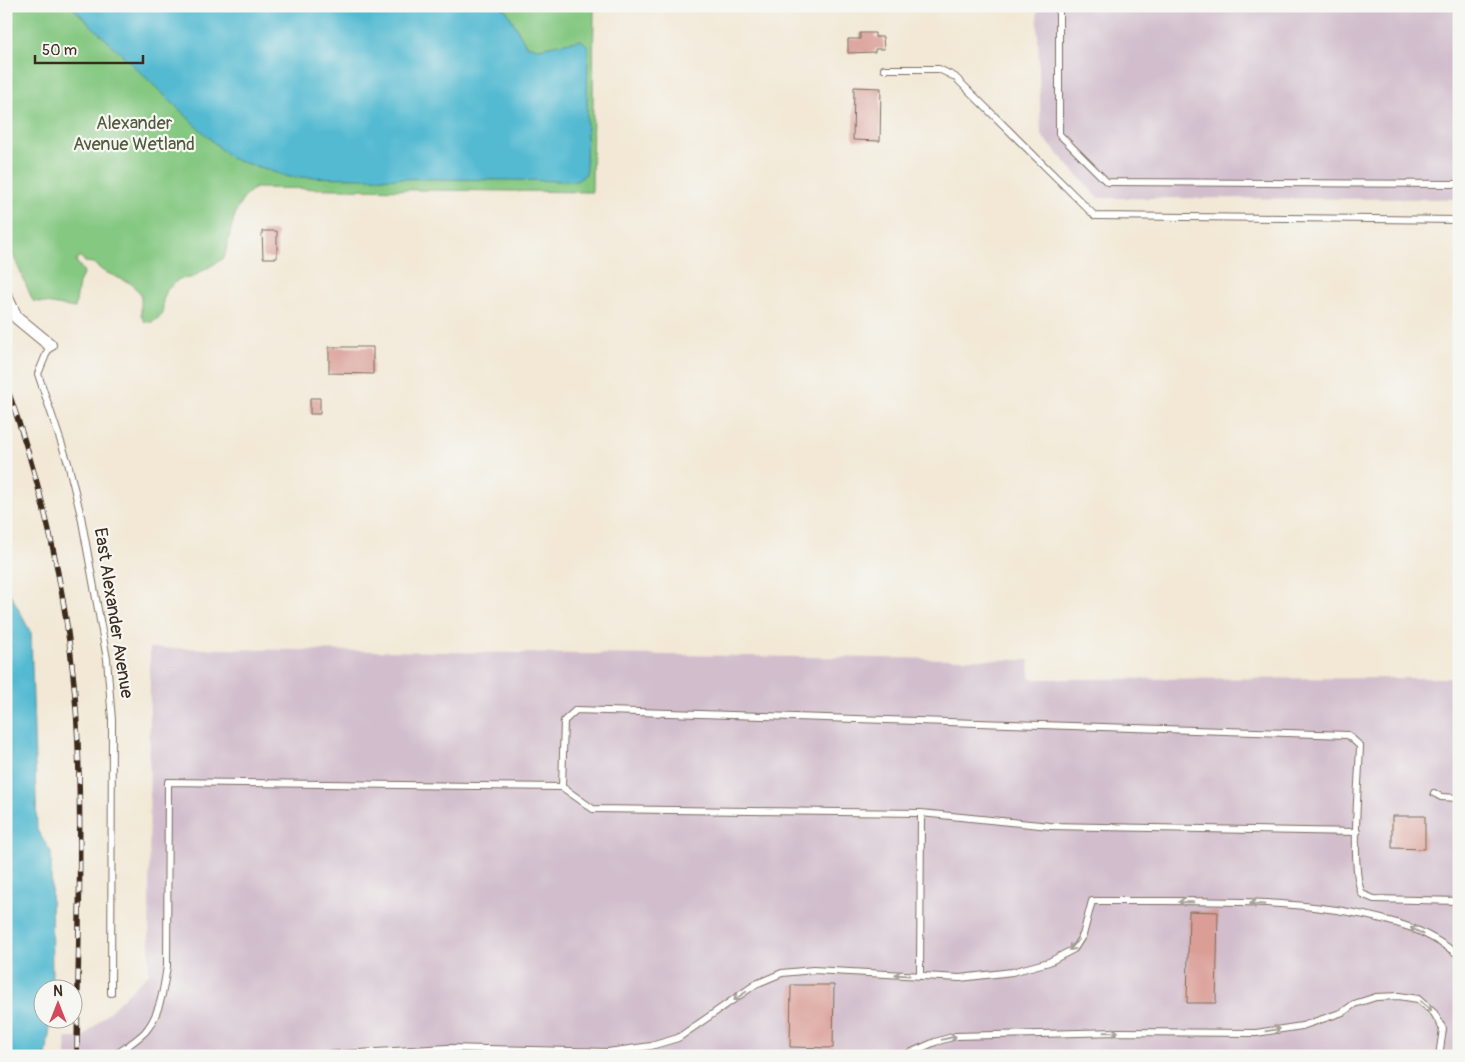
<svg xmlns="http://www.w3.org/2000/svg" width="1465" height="1062" viewBox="0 0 1465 1062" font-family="Pangolin,sans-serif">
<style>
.industrial{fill:#d1bdcc}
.green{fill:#84c881;stroke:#607950}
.water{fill:#53bad1;stroke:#477278}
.building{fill:#da9e97}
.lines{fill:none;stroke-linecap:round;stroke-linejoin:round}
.lane-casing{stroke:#7b6c5e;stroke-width:8}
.street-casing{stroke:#7b6c5e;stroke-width:14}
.lane{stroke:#fff;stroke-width:6}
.street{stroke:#fff;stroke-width:12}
.rail-casing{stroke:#3b2a1e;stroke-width:5.5}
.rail{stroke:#f6f6f2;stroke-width:4;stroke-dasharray:11;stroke-linecap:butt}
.oneway{stroke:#a79f9a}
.labels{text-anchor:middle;stroke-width:4.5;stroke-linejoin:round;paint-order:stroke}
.park-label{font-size:18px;fill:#51593c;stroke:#f6f6f2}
.street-label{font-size:18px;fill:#3b2a1e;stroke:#f6f6f2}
</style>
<rect width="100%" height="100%" fill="#f6f6f2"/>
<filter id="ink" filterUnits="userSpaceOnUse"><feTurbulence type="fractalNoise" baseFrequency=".02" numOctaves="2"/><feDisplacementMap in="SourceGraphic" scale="10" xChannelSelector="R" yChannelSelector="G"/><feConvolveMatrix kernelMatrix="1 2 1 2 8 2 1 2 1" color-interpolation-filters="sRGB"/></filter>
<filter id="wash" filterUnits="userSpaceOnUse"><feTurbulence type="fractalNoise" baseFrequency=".0096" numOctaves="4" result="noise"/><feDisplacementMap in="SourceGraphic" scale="20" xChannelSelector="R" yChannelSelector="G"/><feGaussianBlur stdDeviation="1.12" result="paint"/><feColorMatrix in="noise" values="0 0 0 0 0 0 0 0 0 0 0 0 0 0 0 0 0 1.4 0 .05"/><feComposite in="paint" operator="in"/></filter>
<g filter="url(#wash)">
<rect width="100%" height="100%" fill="#f2e8d5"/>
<path class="industrial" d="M1037 6H1459V199L1098 198 1041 135Z
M150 648 1029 660 1030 679 1459 678V1056H66V1038H82L149 973Z"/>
<path class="green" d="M6 6H594L592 192 255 188C231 204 232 233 224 258L191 278 179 279 167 290 163 300V314L153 322H145L141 316V294L130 283 103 271 93 263 85 262 80 256 76 261 84 272 79 283 75 308 33 301 6 239Z"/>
<path class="water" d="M71 6H501L507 11 526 45 538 48 581 40 588 46 586 174 577 181 289 177 230 158Z
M6 586 31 633 37 830 51 852 52 989 42 990V1020H51L46 1056H6Z"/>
<g id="blocks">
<path class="building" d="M860 33H875V37H883L884 49H875V52L848 53V39H860Z
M854 87 881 88 880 141 853 140Z
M262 231H277V258H263Z
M329 347H373V374L329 373Z
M310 398H320V414H310Z
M1392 816H1425V849L1392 848Z
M1189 911 1218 912 1216 1003H1187Z
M791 985H834L833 1048 790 1047Z"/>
</g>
</g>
<g filter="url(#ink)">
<use href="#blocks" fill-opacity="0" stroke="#7b6c5e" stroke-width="1"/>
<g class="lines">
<defs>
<path id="lane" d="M1059 6V134L1107 182 1459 184
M884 69H939L955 77 1095 216 1459 220
M50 345 38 374 68 463 81 516 107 659 112 720 111 993
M562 787 564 721 576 710 1348 735 1360 746C1359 780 1350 867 1362 894L1374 899 1459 901
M1434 793 1441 797 1459 798
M920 976 921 813
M614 1053 627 1056
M114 1056C124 1048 136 1041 145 1032 160 1015 164 987 167 966L168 782 562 787 593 809 921 813 1050 826 1357 832
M305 1056 448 1048 608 1052 651 1046 678 1038 756 984 782 973 813 970 960 978 1012 972 1049 962 1074 949 1083 935 1092 901C1189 902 1317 895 1409 927 1426 933 1445 945 1459 955
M903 1056 935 1042 956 1036 1118 1032 1256 1033 1302 1026 1343 1012 1354 1004 1376 997 1399 996 1418 999 1434 1013 1443 1029 1439 1056"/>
<path id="street" d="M6 296 16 317 50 345"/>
</defs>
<use href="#lane" class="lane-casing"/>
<use href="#street" class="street-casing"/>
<use href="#lane" class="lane"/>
<use href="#street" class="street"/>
<defs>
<path id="rail" d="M6 385C47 499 73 621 78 743 82 847 78 952 77 1056"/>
</defs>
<use href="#rail" class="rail-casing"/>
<use href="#rail" class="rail"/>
</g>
<defs><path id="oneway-shaft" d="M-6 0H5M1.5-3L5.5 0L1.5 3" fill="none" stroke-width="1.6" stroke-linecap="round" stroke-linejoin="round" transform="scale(1.25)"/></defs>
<g class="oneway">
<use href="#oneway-shaft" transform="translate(1186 902) rotate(-179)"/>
<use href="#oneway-shaft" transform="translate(1257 904) rotate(-177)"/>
<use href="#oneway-shaft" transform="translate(1417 931) rotate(-153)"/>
<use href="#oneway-shaft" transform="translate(1074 945) rotate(132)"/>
<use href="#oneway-shaft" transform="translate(902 975) rotate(-177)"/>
<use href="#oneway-shaft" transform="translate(740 996) rotate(145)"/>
<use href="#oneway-shaft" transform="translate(1426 1006) rotate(41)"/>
<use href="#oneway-shaft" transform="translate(1273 1030) rotate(-9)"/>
<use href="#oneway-shaft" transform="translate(1111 1032) rotate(-1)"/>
<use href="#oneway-shaft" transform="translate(949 1038) rotate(-14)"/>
</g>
</g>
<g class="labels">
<g class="park-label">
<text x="134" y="129">Alexander<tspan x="134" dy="21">Avenue Wetland</tspan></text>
</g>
<g class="street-label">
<text transform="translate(114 613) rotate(81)" y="6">East Alexander Avenue</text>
</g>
</g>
<rect width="1465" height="1062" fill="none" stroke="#f6f6f2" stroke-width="25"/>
<g transform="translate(58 1004)"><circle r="24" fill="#f6f6f2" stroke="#aba49d"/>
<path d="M0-4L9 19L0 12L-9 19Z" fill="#d1495b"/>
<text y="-8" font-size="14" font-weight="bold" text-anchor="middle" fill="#3b2a1e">N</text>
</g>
<path d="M35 55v8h108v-8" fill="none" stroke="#3b2a1e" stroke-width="2.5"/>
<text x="42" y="55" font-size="15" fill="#3b2a1e" stroke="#f6f6f2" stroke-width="4" paint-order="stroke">50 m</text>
</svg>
